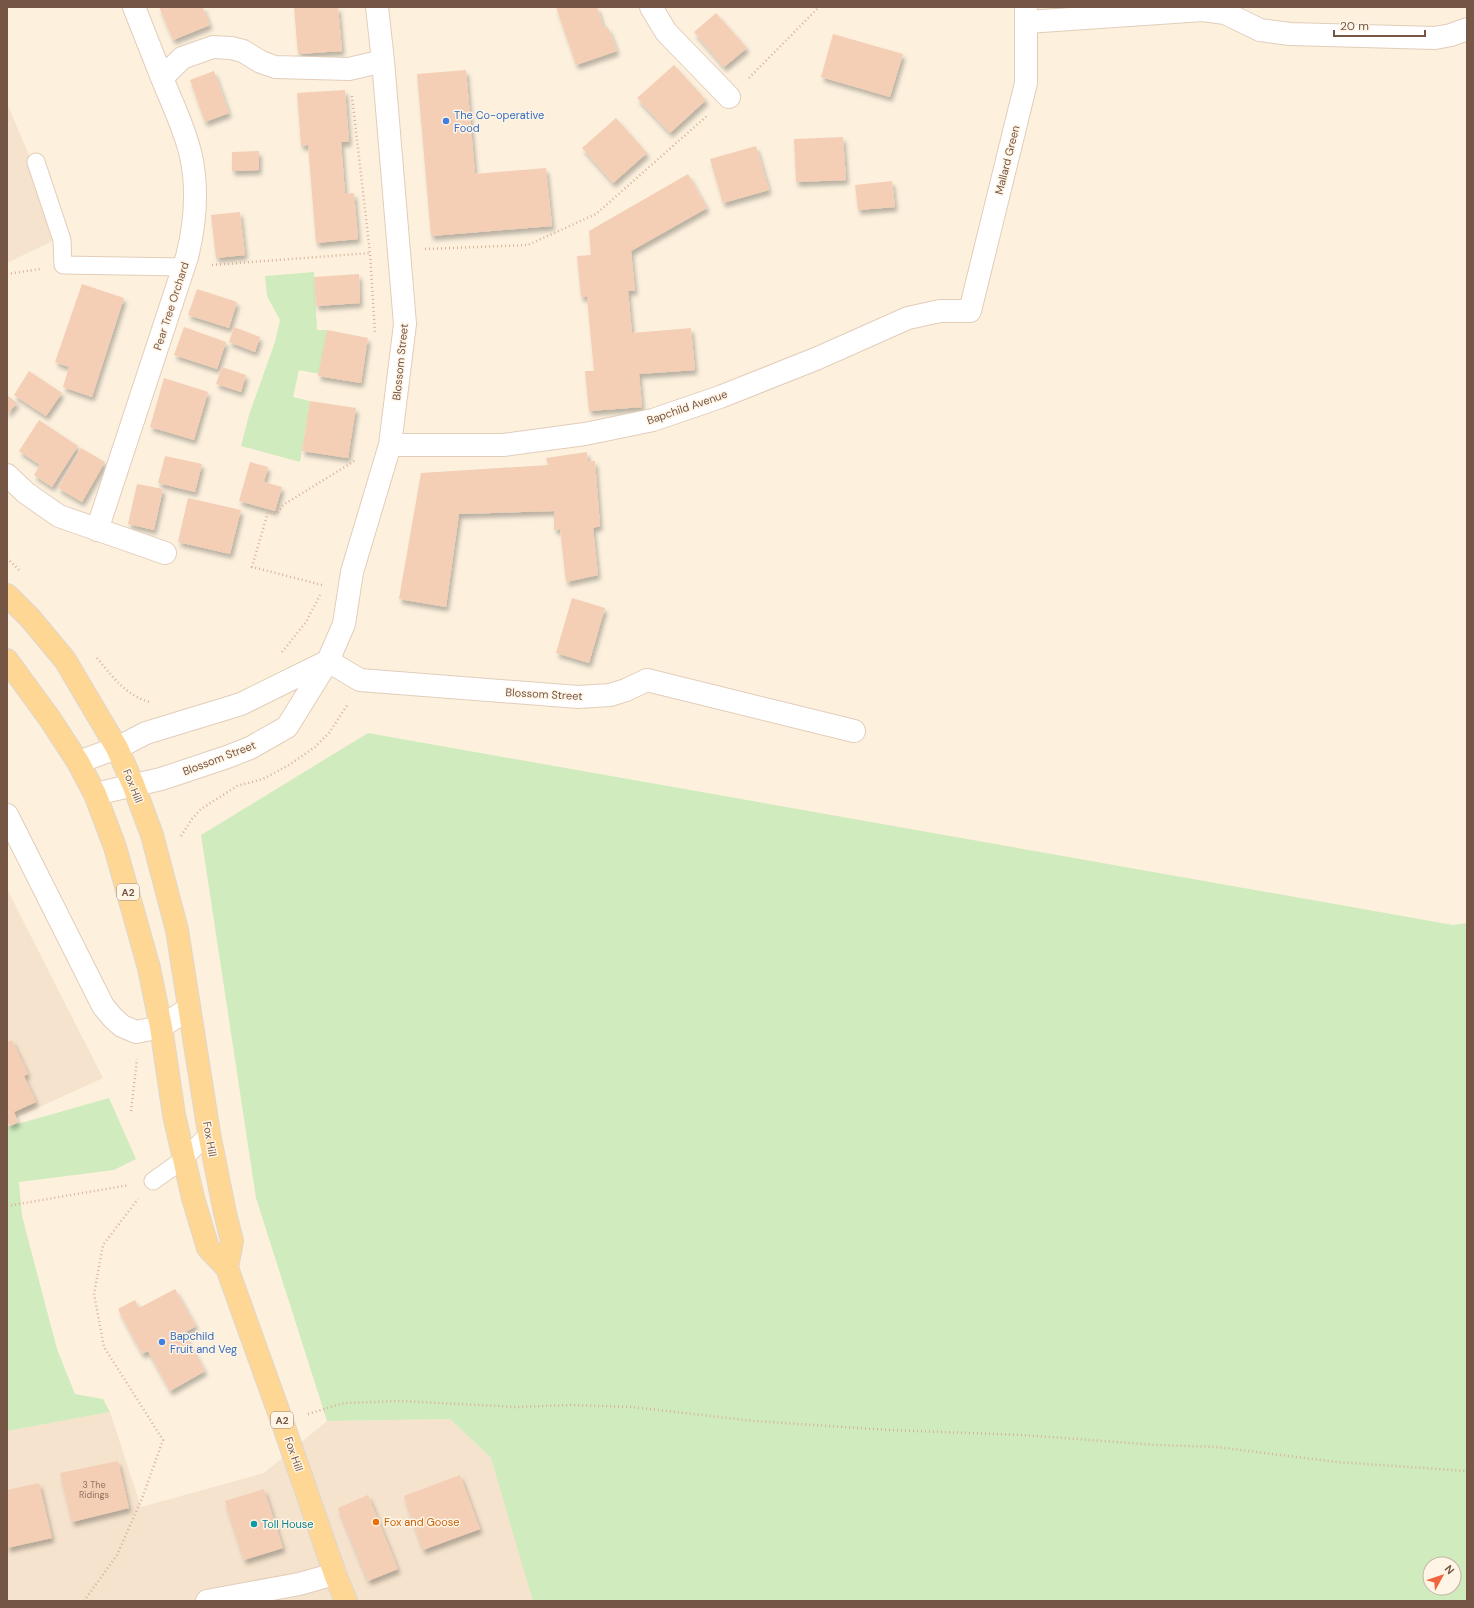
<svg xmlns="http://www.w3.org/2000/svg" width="1474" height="1608" viewBox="0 0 1474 1608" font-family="'DM Sans',sans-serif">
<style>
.residential{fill:#f5e3cd}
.green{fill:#d0ebbd;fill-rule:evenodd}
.building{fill:#f4ceb5;filter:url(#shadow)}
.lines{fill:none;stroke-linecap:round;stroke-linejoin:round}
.lane-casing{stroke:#e2cdba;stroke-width:19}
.street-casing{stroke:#e2cdba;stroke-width:24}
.primary-casing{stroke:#ded6d2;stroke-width:24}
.path{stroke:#d9b198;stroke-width:2.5;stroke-dasharray:1 3;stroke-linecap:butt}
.lane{stroke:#fff;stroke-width:17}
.street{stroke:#fff;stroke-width:22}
.primary{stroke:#ffd794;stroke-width:22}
.shop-dot{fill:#3f7fe0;stroke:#fff5e6;stroke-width:1.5}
.food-dot{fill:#e8710a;stroke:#fff5e6;stroke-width:1.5}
.culture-dot{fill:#0f9aa8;stroke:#fff5e6;stroke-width:1.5}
.labels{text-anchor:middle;stroke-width:3;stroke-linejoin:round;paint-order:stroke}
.number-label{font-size:9px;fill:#957461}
.shield{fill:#fff5e6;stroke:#9e8675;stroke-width:1}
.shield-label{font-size:10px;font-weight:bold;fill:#755645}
.shop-label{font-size:11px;fill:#366cbe;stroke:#fff5e6;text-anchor:start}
.street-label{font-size:11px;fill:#755645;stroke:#fff5e6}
.food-label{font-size:11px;fill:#c56008;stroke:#fff5e6;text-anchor:start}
.culture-label{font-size:11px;fill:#0d838f;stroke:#fff5e6;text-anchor:start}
</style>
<defs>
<filter id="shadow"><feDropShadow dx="2.5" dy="4.5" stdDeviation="2" flood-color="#0004"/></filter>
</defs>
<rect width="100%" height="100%" fill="#fdf1de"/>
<path class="residential" d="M7 103 63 236 7 263Z
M7 889 103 1078 7 1122Z
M110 1412 141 1507 264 1473 327 1421 450 1419 491 1458 537 1601H7V1431Z"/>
<path class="green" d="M314 272 317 330H327L319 374 299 370 293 397 310 401 300 462 241 446 249 415 275 342 280 320 267 296 265 276Z
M368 733 1453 925 1467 923V1601H533L491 1458 450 1419 327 1421 256 1198 201 835ZM1430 1564H1454V1588H1430Z
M109 1098 136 1159 114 1170 19 1182 22 1216 57 1349 75 1394 103 1399 110 1412 7 1431V1127Z"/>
<path class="building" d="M159 7H206L203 8 210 25 173 40Z
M294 7H338L342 51 298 54Z
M556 7H597L604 29 608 27 617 51 576 65Z
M716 13 747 48 724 67 694 32Z
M833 34 903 54 890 97 821 77Z
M674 65 706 100 670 133 637 98Z
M466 70 475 174 546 168 552 226 431 236 417 74Z
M214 71 229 113 205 122 190 80Z
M345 90 349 142H341L345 194 354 193 358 239 316 243 308 145 301 146 297 93Z
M616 118 647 153 613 183 582 148Z
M843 137 846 180 796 182 794 139Z
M756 146 769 190 723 203 710 159Z
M259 151V170L232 171V152Z
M688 174 707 208 631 251 635 291H628L632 333 691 328 695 370 639 374 642 407 589 411 585 371H594L587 297H581L577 256 591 255 589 231Z
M892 181 895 207 858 210 855 185Z
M240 212 245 255 216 258 211 215Z
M359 274 360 303 316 306 314 277Z
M82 284 124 298 92 397 63 387 69 367 55 362Z
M197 289 237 302 229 328 188 315Z
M184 327 226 342 217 369 174 355Z
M234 327 260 337 255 352 229 342Z
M327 330 368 338 361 383 318 376Z
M222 367 246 375 241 392 216 384Z
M29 371 62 393 46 416 14 395Z
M164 378 208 392 194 440 150 427Z
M7 395 17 403 7 414Z
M310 401 356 408 348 458 302 451Z
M39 420 78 446 52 487 34 475 40 465 19 451Z
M81 448 105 462 82 502 58 488Z
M587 452 588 461H595L600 526 593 528 598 575 566 582 560 529 554 530V511L459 514 446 607 399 599 421 473 548 465 546 458Z
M165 456 202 464 195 492 158 483Z
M250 462 268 467 264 482 282 487 275 511 239 501Z
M137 484 163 489 154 530 128 524Z
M188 498 241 510 230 554 178 542Z
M572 598 605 608 589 663 556 653Z
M12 1040 28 1074 24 1076 36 1102 14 1112 18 1122 10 1126 7 1121V1042Z
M175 1289 196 1326 184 1333 205 1371 170 1391 148 1351 142 1354 118 1309 135 1300 139 1308Z
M118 1461 129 1508 72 1522 60 1473Z
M460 1475 480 1529 423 1550 404 1496Z
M39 1483 52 1538 7 1548V1490Z
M264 1489 283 1548 244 1560 225 1501Z
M368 1495 398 1569 368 1581 338 1508Z"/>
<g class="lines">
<defs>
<path id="lane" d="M36 162 62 240 63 265 183 267
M153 1181 184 1159 209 1133"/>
<path id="street" d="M134 7 162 78
M651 7 666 32 729 97
M1027 22 1203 10 1225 13 1260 30 1290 34 1435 38 1451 35 1467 29
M390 445H503L585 434 653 420 720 397 818 358 908 318 940 311H970L1026 83V7
M7 475 26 493 59 516 165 553
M97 530 187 257C195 225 198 189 191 156 185 129 172 103 162 78L182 58 213 47 231 48 243 51 261 62 275 67 349 69 383 61
M328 661 360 680 578 697 610 695 626 690 647 680 854 731
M78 762 117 748 146 733 241 704 328 661
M95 794 161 779 227 757 250 748 287 727 328 661 344 624 352 572 390 445 405 324 383 61 377 7
M7 815 103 1006 113 1018 122 1026 136 1032 161 1027 188 1009
M207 1601 299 1584 335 1574"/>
<path id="primary" d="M7 595 30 618 65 660 117 748 133 784 152 835 177 930 209 1133 225 1213 232 1241 227 1268
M7 660 50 719 78 762 95 794 115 847 149 968 161 1027 174 1115 193 1198 208 1248 227 1268 282 1421 335 1574 346 1601"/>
</defs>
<use href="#lane" class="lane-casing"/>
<use href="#street" class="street-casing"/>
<use href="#primary" class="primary-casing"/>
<path class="path" d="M749 78 819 7
M352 96 370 253 375 333
M425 249 528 245 596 214 708 115
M212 265 370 253
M7 274 40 269
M7 558 19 570
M322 585 252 567 268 512 276 514 283 505 356 460
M282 652 306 622 320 595
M97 658C112 676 126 696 150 702
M181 836 192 819 201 809 237 786 263 779 289 765 315 747 329 733 348 704
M131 1111 137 1059
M7 1206 129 1185
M308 1414 344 1403 401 1401 516 1407 571 1405 632 1407 754 1421 889 1430 1023 1435 1157 1445 1217 1447 1337 1462 1467 1471
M84 1601 117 1555 143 1496 163 1440 104 1347 94 1294 103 1245 138 1199"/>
<use href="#lane" class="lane"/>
<use href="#street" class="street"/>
<use href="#primary" class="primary"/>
</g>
<g class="shop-dot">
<circle cx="446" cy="121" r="4"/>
<circle cx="162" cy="1342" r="4"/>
</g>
<circle class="food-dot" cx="376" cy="1522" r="4"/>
<circle class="culture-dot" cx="254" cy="1524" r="4"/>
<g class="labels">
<g class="number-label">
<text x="94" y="1488">3 The<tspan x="94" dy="10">Ridings</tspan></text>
</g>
<g class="shield">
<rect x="117" y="884" width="22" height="16" rx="3"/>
<rect x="271" y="1412" width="22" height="16" rx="3"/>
</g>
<g class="shield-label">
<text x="128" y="896">A2</text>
<text x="282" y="1424">A2</text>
</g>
<g class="shop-label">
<text x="454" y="119">The Co-operative<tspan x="454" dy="13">Food</tspan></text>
<text x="170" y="1340">Bapchild<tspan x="170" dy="13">Fruit and Veg</tspan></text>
</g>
<g class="street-label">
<text transform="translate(1007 160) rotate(-76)" y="4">Mallard Green</text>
<text transform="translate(171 306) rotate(-72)" y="4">Pear Tree Orchard</text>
<text transform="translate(400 362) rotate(-84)" y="4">Blossom Street</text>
<text transform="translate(687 407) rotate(-19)" y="4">Bapchild Avenue</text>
<text transform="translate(544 694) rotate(3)" y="4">Blossom Street</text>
<text transform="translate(219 758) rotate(-21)" y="4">Blossom Street</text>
<text transform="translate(133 786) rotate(68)" y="4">Fox Hill</text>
<text transform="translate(210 1139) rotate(80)" y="4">Fox Hill</text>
<text transform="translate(294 1454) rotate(71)" y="4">Fox Hill</text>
</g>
<g class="food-label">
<text x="384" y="1526">Fox and Goose</text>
</g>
<g class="culture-label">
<text x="262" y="1528">Toll House</text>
</g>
</g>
<rect width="1474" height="1608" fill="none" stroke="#755645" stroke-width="16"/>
<g transform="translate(1442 1576) rotate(50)"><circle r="19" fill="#fff5e6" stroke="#c8b5a6"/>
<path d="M0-3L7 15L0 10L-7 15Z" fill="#ef643c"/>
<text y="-6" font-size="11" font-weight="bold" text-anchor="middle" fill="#755645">N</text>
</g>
<path d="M1334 30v6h91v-6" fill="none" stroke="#755645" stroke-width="2"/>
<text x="1340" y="30" font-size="12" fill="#755645" stroke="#fff5e6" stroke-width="3" paint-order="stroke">20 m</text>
</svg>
